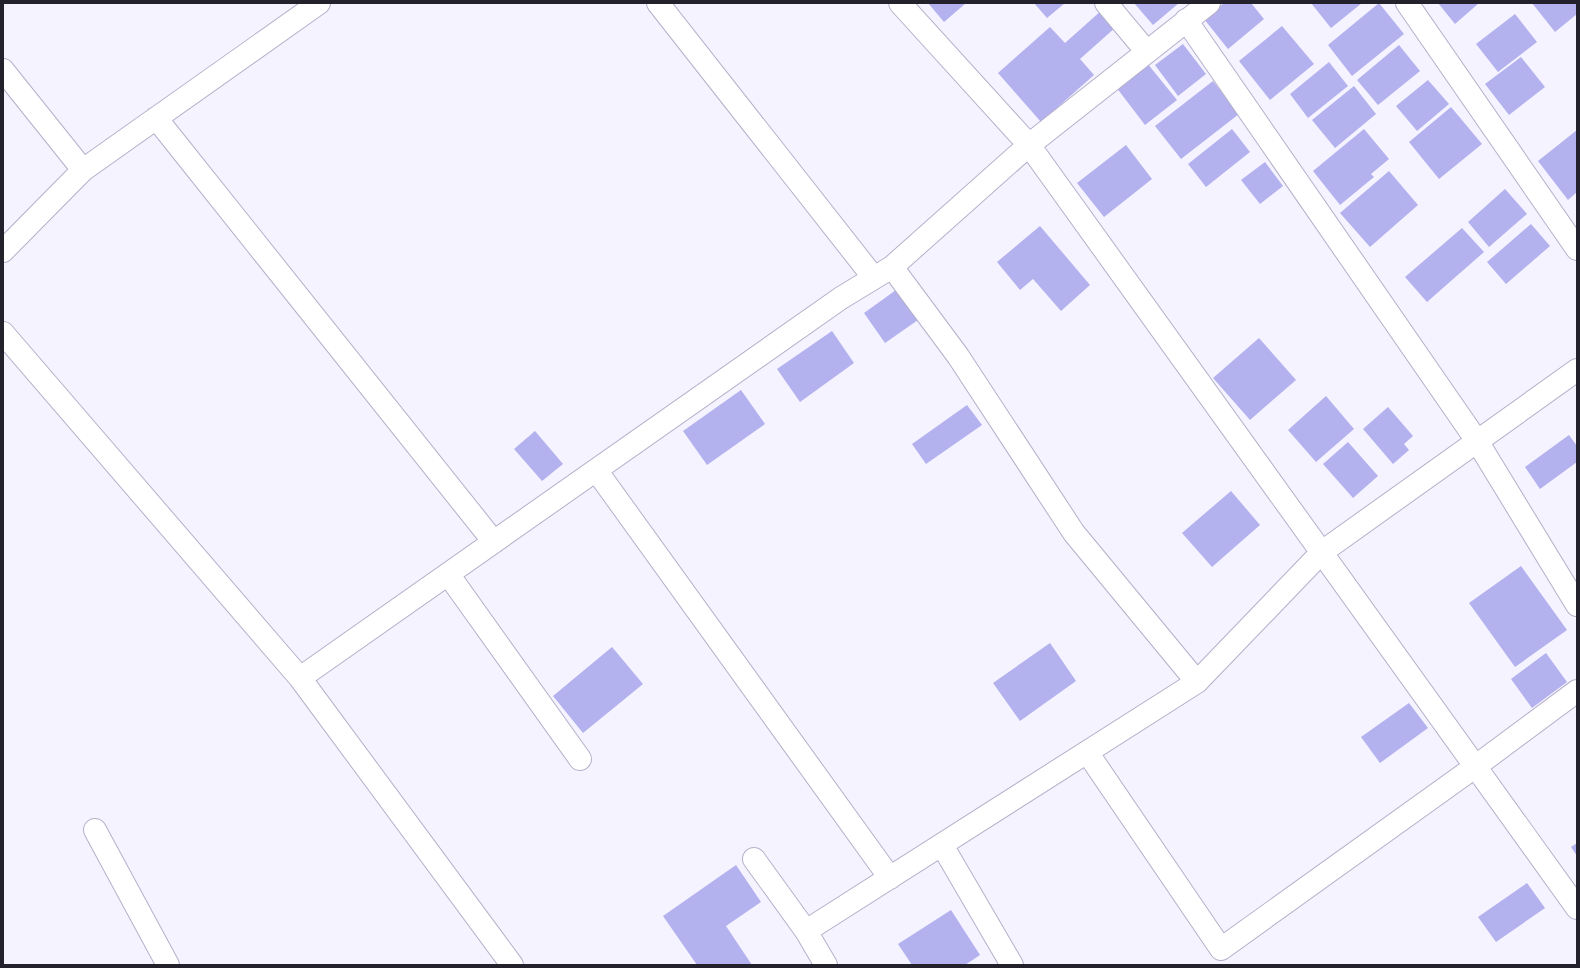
<svg xmlns="http://www.w3.org/2000/svg" width="1580" height="968" viewBox="0 0 1580 968" font-family="'PT Sans',sans-serif">
<style>
.building{fill:#b3b1ee}
.lines{fill:none;stroke-linecap:round;stroke-linejoin:round}
.street-casing{stroke:#b4b0ca;stroke-width:24}
.street{stroke:#fff;stroke-width:22}
</style>
<rect width="100%" height="100%" fill="#f5f3ff"/>
<path class="building" d="M928 3H966L944 22Z
M1034 3H1065L1047 18Z
M1134 3H1179L1153 25Z
M1224 3H1251L1264 19 1228 49 1204 19Z
M1311 3H1362L1331 28Z
M1379 3 1404 34 1352 76 1328 45Z
M1438 3H1479L1455 24Z
M1532 3H1577V14L1555 32Z
M1102 10 1116 27 1080 59 1094 75 1041 122 998 73 1050 27 1065 43Z
M1515 14 1537 42 1498 72 1476 44Z
M1282 26 1314 64 1270 100 1239 61Z
M1183 44 1206 74 1178 96 1155 65Z
M1399 45 1420 71 1378 105 1357 80Z
M1521 57 1545 87 1509 115 1485 84Z
M1329 62 1348 86 1308 118 1290 94Z
M1147 63 1177 100 1145 125 1116 87Z
M1428 80 1449 104 1417 131 1396 106Z
M1213 81 1239 114 1181 159 1155 126Z
M1354 86 1376 114 1335 148 1312 120Z
M1451 107 1482 144 1439 179 1409 142Z
M1232 129 1250 152 1206 187 1188 164Z
M1364 129 1389 159 1371 174 1374 177 1340 205 1313 171Z
M1577 130V192L1568 200 1538 161Z
M1126 145 1152 179 1104 217 1077 183Z
M1265 162 1283 186 1260 204 1241 180Z
M1389 171 1418 205 1370 247 1340 213Z
M1505 189 1527 214 1489 247 1468 222Z
M1531 224 1550 246 1506 284 1487 262Z
M1040 226 1090 285 1061 311 1033 279 1020 290 997 262Z
M1462 228 1484 252 1427 302 1405 277Z
M896 290 918 320 885 343 864 313Z
M832 331 854 363 800 402 777 369Z
M1259 338 1296 380 1250 420 1213 378Z
M741 390 765 424 707 465 683 431Z
M1326 396 1354 429 1316 462 1288 430Z
M967 405 982 425 926 464 912 444Z
M1388 407 1413 436 1404 444 1409 450 1393 464 1363 429Z
M535 431 563 464 542 481 514 449Z
M1569 435 1577 446V462L1540 489 1525 467Z
M1348 442 1378 476 1353 498 1323 464Z
M1231 491 1260 525 1212 567 1182 533Z
M1521 566 1567 630 1515 667 1469 603Z
M1050 643 1076 681 1020 721 993 683Z
M612 647 643 684 583 733 553 696Z
M1546 653 1567 682 1532 708 1511 679Z
M1409 703 1428 728 1380 763 1361 737Z
M1577 843V856L1571 847Z
M736 865 761 902 726 926 752 965H697L663 916Z
M1527 883 1545 908 1496 942 1478 917Z
M951 910 980 955 965 965H912L898 944Z"/>
<g class="lines">
<defs>
<path id="street" d="M658 3 874 278
M900 3 1029 145 1577 908
M1106 3 1147 52
M1407 3 1577 249
M1186 20 1477 441 1577 605
M3 70 83 170
M156 118 494 542
M3 251 83 170 319 3
M892 267 958 356 1074 533 1197 682
M3 333 300 678 512 965
M596 470 890 878
M448 574 580 759
M300 678 841 298 892 267 1029 145 1209 3
M1087 752 1221 949 1476 766 1577 691
M95 830 168 965
M942 845 1012 965
M754 859 806 931 826 965
M806 931 1197 682 1322 552 1577 370"/>
</defs>
<use href="#street" class="street-casing"/>
<use href="#street" class="street"/>
</g>
<rect width="1580" height="968" fill="none" stroke="#23212b" stroke-width="8"/>
</svg>
